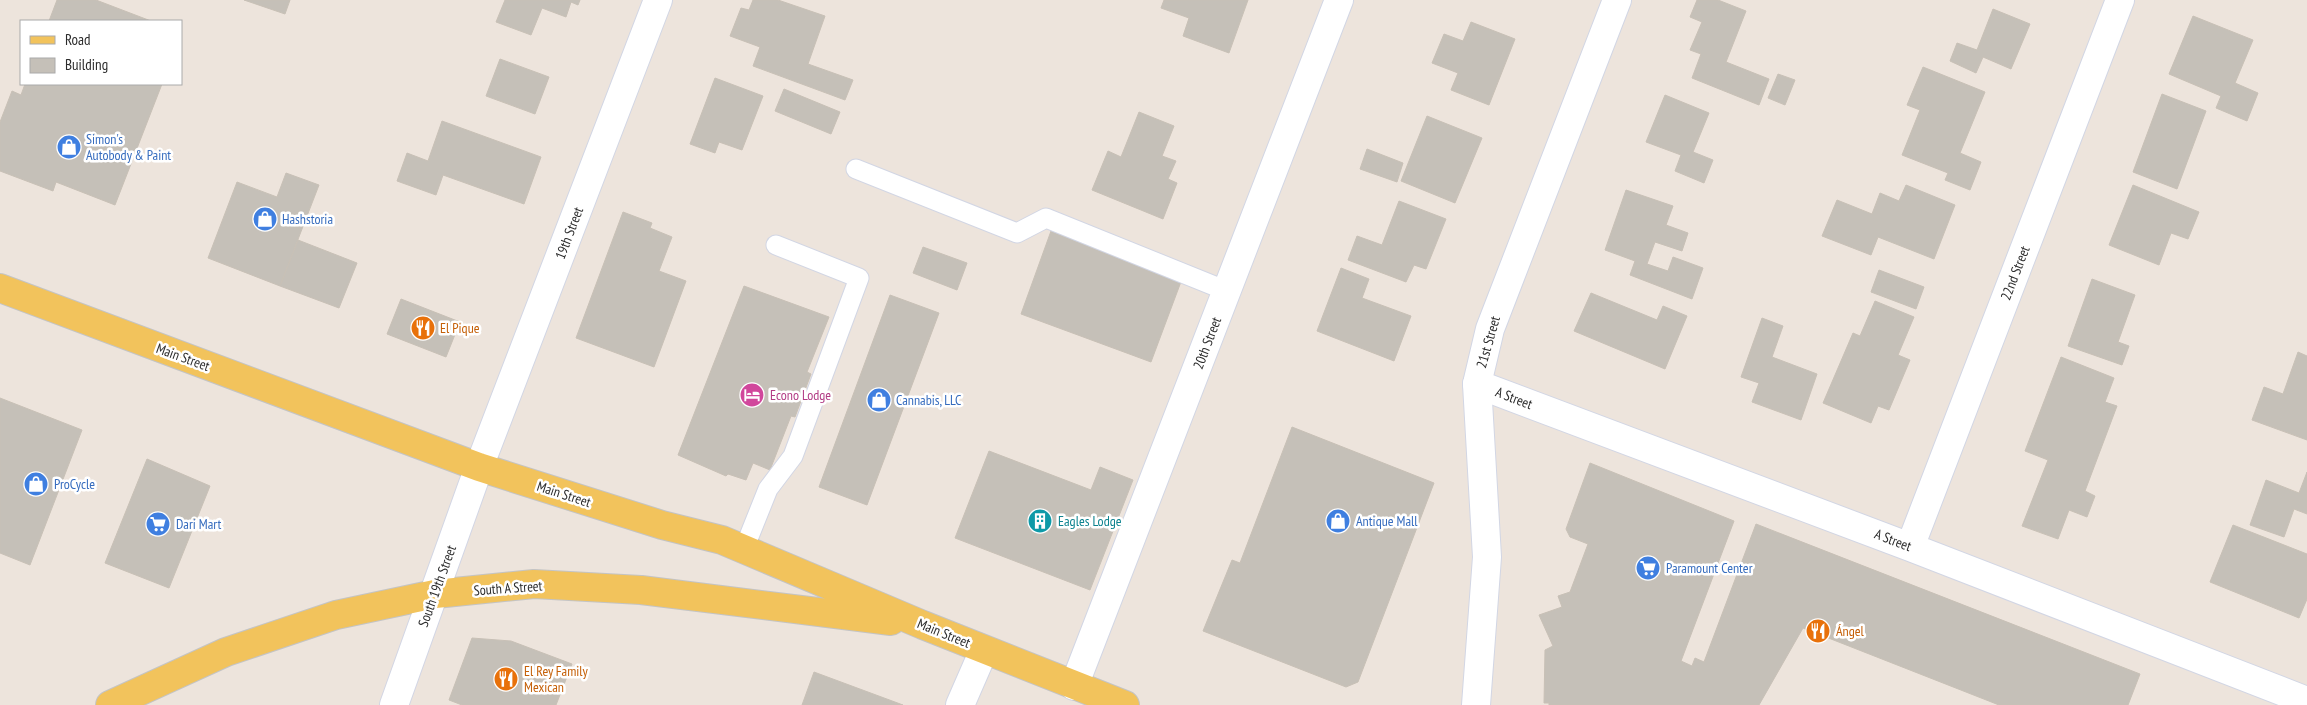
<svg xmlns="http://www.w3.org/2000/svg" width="2307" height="705" viewBox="0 0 2307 705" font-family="'PT Sans Narrow',sans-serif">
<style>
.building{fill:#c5c0b8;stroke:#c8c0b6}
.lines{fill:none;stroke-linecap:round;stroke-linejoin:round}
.lane-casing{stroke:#d2d6e4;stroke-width:21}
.street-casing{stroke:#d2d6e4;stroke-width:30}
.secondary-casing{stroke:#d2d6e4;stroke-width:30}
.primary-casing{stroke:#c4c4c4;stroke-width:30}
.lane{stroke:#fff;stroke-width:19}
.street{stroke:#fff;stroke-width:28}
.secondary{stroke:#fff;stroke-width:28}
.primary{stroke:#f2c35c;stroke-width:28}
.labels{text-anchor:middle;stroke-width:5;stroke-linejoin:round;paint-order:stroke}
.shop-label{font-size:14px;fill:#366cbe;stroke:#fff;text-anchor:start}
.street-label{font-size:14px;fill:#2b2b2b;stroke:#fff}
.food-label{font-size:14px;fill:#c56008;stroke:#fff;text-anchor:start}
.hotel-label{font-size:14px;fill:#b23c85;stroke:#fff;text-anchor:start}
.culture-label{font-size:14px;fill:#0d838f;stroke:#fff;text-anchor:start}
</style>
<rect width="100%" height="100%" fill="#ede4dc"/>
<path class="building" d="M57 0H96L151 21H49Z
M244 0H290L285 14Z
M505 0H580L578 5 571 2 566 17 542 8 531 35 496 22Z
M753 0H778L825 16 808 64 853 80 845 100 753 66 760 47 730 36 741 8 749 10Z
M1164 0H1248L1229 53 1183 36 1189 18 1161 8Z
M1697 0H1718L1746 11 1726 62 1769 79 1759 105 1692 78 1701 54 1690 50 1702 22 1690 17Z
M1993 9 2030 24 2011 69 1983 57 1976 73 1950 61 1957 43 1977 50Z
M2193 16 2253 40 2235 83 2258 93 2247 121 2216 108 2221 96 2169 74Z
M1471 22 1515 39 1489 105 1451 90 1458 73 1432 63 1444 34 1463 41Z
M500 59 549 77 535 114 486 96Z
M1923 67 1985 92 1960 153 1981 162 1970 190 1945 180 1948 173 1902 155 1920 110 1907 105Z
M1778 74 1795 80 1785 105 1768 98Z
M715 78 763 96 742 150 719 142 715 153 690 144Z
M25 84H162L115 205 56 182 53 191 0 171V122L12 91 21 95Z
M784 89 840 112 831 134 775 111Z
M2162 94 2206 111 2177 189 2133 172Z
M1665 95 1709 113 1693 152 1713 160 1704 183 1675 171 1681 155 1646 142Z
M1139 112 1174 126 1162 156 1176 161 1168 179 1177 183 1163 219 1092 190 1108 151 1121 157Z
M1427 116 1482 138 1455 203 1401 181Z
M442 121 541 157 524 204 443 175 436 195 397 181 407 153 428 161Z
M1367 149 1403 163 1397 182 1360 169Z
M286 173 319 185 280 286 208 258 237 182 277 197Z
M1906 185 1955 205 1934 259 1878 237 1871 255 1822 236 1837 200 1872 214 1880 193 1899 201Z
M2133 185 2199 212 2188 239 2171 233 2159 265 2109 245Z
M1626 190 1673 206 1666 225 1688 233 1682 251 1655 242 1647 264 1668 271 1673 257 1703 268 1692 299 1630 275 1635 261 1605 250Z
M1399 201 1446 219 1426 269 1414 265 1406 282 1348 260 1357 236 1382 245Z
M623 212 652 223 650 228 672 237 659 271 686 281 654 367 576 338Z
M1051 231 1182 279 1151 362 1021 314Z
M298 240 357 263 339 308 280 286Z
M923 247 967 263 957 290 913 273Z
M1341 268 1369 279 1362 298 1411 316 1394 361 1317 331Z
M1879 270 1924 287 1916 309 1871 292Z
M2092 279 2135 295 2118 342 2129 346 2122 365 2068 346Z
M744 286 829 317 807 372 811 374 795 417 791 416 770 470 753 463 746 480 728 474 726 476 678 455Z
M1591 293 1657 320 1663 306 1687 316 1665 369 1574 331Z
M890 295 939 313 867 505 819 487Z
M401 299 460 322 446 357 387 334Z
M1875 301 1914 317 1898 355 1910 360 1889 410 1878 406 1871 423 1823 403 1853 333 1860 336Z
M1762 318 1783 326 1772 357 1817 374 1801 420 1752 402 1759 383 1741 377Z
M2298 352 2307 356V440L2252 420 2264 387 2283 394Z
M2061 357 2114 378 2105 402 2117 406 2085 491 2095 496 2087 517 2069 510 2058 539 2022 526 2048 460 2025 451Z
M0 398 82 430 30 565 0 553Z
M1292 427 1434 483 1358 682 1346 687 1203 631 1232 560 1240 563Z
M989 451 1091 490 1100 467 1133 480 1090 590 955 538Z
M147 459 210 486 169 588 105 563Z
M1590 463 1734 521 1681 661 1692 666 1695 658 1704 662 1756 524 2140 674 2128 705H1999L1803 628 1759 705H1549V703H1544L1545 650 1553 646 1539 615 1562 607 1558 596 1570 592 1588 544 1570 537 1566 529Z
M2307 472V514L2294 509 2284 537 2250 525 2266 480 2299 493Z
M2233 525 2307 554V599L2299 618 2210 582Z
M472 638 511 641 572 664 556 705H462L449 700Z
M814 672 903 705H802Z"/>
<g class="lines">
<defs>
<path id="lane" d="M856 169 1017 233 1046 218 1227 291
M744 549 768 489 793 456 859 278 776 245"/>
<path id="street" d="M1477 384 1910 547 2307 701
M1910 547 2120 0
M1074 686 1339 0
M394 705 479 467 658 0
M960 705 984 650"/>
<path id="secondary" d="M1476 705 1487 557 1477 384 1490 329 1617 0"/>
<path id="primary" d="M0 288 479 467 662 525 722 540 923 625 1125 705
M110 705 226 652 336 615 435 594 534 584 641 590 891 621"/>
</defs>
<use href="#lane" class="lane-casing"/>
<use href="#street" class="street-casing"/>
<use href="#secondary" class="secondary-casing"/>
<use href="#primary" class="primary-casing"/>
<use href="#lane" class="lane"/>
<use href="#street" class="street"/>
<use href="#secondary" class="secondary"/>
<use href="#primary" class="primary"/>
</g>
<defs>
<symbol id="shop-disc" viewBox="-11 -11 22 22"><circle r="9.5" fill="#3f7fe0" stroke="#fff"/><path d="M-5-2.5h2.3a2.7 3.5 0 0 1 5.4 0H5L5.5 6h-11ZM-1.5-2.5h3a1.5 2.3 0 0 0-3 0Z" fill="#fff"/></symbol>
<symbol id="restaurant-disc" viewBox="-11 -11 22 22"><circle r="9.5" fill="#e8710a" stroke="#fff"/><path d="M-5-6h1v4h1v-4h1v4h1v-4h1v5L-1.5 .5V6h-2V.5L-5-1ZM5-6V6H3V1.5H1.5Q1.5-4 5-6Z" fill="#fff"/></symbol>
<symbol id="hotel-disc" viewBox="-11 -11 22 22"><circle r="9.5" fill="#d1479c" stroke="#fff"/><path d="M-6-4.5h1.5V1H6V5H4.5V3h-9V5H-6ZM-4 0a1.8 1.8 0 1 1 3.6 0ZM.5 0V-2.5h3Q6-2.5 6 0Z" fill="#fff"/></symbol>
<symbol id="building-disc" viewBox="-11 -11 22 22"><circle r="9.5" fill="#0f9aa8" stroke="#fff"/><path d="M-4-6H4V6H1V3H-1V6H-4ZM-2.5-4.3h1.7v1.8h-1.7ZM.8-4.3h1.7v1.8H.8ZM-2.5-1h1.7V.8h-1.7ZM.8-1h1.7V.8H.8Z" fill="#fff"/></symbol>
<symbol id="supermarket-disc" viewBox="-11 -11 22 22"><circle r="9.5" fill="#3f7fe0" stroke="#fff"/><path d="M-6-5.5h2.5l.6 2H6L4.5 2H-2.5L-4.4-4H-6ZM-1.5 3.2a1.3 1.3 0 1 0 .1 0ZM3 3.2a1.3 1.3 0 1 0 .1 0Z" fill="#fff"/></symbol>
</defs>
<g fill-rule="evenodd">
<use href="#shop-disc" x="55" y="133" width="28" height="28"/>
<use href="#shop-disc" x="251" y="205" width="28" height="28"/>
<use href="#restaurant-disc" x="409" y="314" width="28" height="28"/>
<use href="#hotel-disc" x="738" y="381" width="28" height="28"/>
<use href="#shop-disc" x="865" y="386" width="28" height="28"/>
<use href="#shop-disc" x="22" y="470" width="28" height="28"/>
<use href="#building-disc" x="1026" y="507" width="28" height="28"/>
<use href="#shop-disc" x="1324" y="507" width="28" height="28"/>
<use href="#supermarket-disc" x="144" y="510" width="28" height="28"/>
<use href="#supermarket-disc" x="1634" y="554" width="28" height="28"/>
<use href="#restaurant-disc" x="1804" y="617" width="28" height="28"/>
<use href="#restaurant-disc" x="492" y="665" width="28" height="28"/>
</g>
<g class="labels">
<g class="shop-label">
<text x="86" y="144">Simon's<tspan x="86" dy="16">Autobody &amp; Paint</tspan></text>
<text x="282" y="224">Hashstoria</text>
<text x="896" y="405">Cannabis, LLC</text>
<text x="54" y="489">ProCycle</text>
<text x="1356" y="526">Antique Mall</text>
<text x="176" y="529">Dari Mart</text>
<text x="1666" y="573">Paramount Center</text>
</g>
<g class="street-label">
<text transform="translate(569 233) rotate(-69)" y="5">19th Street</text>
<text transform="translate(2015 273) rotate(-69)" y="5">22nd Street</text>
<text transform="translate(1488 342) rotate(-74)" y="5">21st Street</text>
<text transform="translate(1207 343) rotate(-69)" y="5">20th Street</text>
<text transform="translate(183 357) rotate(20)" y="5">Main Street</text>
<text transform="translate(1514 398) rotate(21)" y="5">A Street</text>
<text transform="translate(564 494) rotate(18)" y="5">Main Street</text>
<text transform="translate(1893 540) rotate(21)" y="5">A Street</text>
<text transform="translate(437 586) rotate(-70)" y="5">South 19th Street</text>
<text transform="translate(508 588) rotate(-4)" y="5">South A Street</text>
<text transform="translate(944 633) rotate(22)" y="5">Main Street</text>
</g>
<g class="food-label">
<text x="440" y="333">El Pique</text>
<text x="1836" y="636">Ángel</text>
<text x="524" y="676">El Rey Family<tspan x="524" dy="16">Mexican</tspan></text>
</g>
<g class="hotel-label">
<text x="770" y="400">Econo Lodge</text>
</g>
<g class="culture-label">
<text x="1058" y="526">Eagles Lodge</text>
</g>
</g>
<rect x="20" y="20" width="162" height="65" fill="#ffffff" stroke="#aaaaaa"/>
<rect x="30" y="36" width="25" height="8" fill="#f2c35c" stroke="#aaaaaa"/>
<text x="65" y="45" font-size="15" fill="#2b2b2b">Road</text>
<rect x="30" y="58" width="25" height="15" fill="#c5c0b8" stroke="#aaaaaa"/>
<text x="65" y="70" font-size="15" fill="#2b2b2b">Building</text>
</svg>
